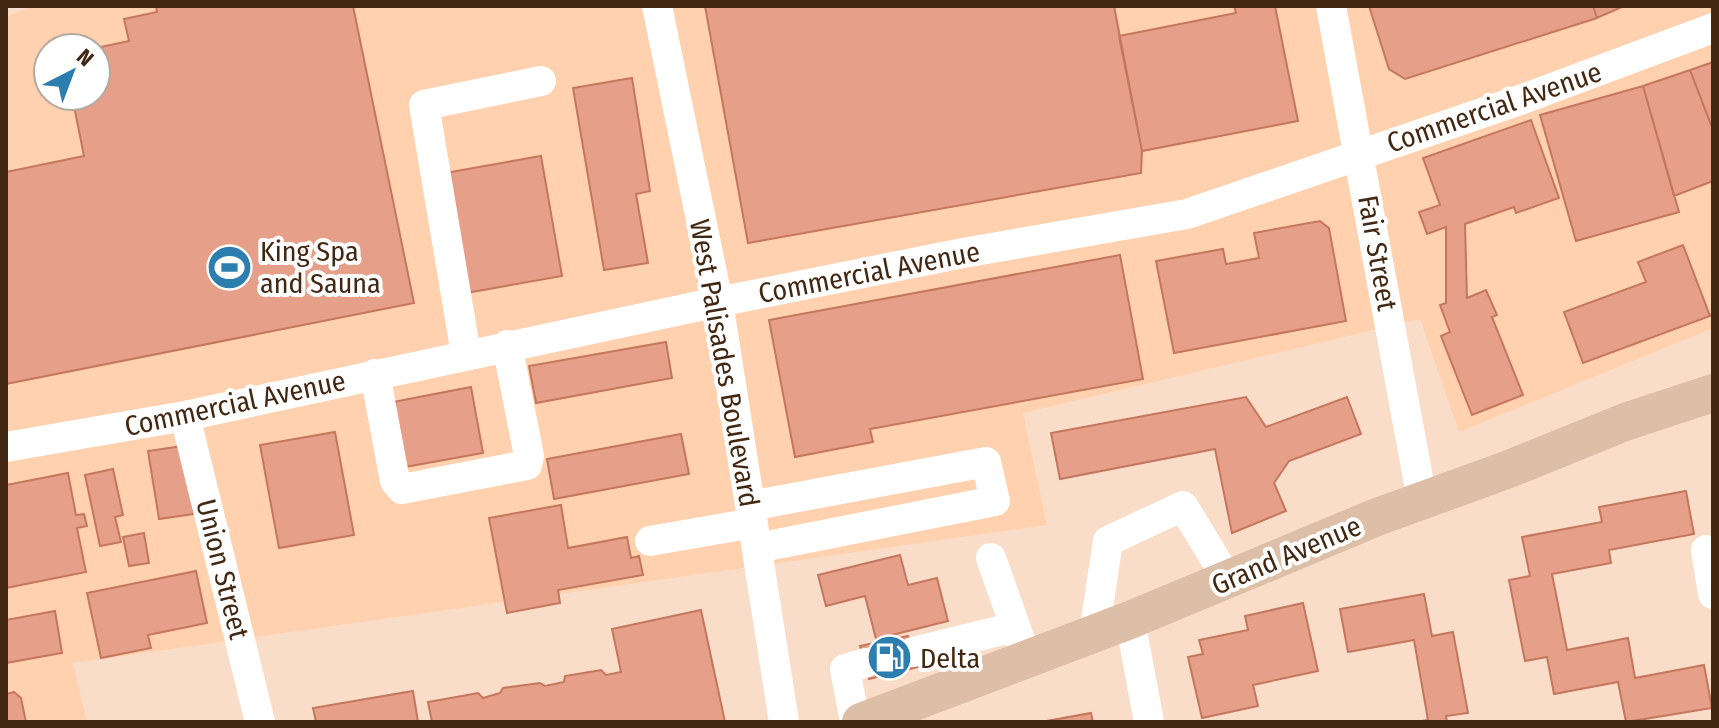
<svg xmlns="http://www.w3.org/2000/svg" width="1719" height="728" viewBox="0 0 1719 728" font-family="'Fira Sans Condensed',sans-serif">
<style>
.built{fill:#ffd1ae;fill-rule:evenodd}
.building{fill:#e69f88;stroke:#c5775e;stroke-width:2}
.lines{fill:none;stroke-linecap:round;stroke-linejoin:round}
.minor-tunnel{stroke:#d5b9a4;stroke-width:30;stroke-dasharray:30 15;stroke-linecap:butt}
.minor{stroke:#fff;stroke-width:30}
.major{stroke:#ddbea7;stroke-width:38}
.labels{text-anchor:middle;stroke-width:8;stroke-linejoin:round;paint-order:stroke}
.street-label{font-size:28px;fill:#422812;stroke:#fff}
.poi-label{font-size:28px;fill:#422812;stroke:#fff;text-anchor:start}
</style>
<rect width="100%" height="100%" fill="#faddc9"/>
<path class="built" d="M33 6H1713V328L1459 432 1420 319 1023 413 1047 525 73 663 87 722H6V17ZM48 48H96V96H48Z"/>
<path class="building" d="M156 6H353L414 303 6 384V172L84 156 72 96H96V48L129 41 124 19 157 12Z
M705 6H1114L1142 151 1141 173 748 243Z
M1234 6H1275L1298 121 1142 151 1119 36 1236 13Z
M1369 6H1593L1597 18 1405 79 1389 69Z
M1593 6H1624L1597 18Z
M1713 62V130L1690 70Z
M1690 70 1713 130V181L1674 196 1643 86Z
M632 78 650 191 636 194 648 263 604 270 573 88Z
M1643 86 1679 212 1576 241 1540 115Z
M1531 120 1559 198 1516 213 1514 207 1465 224 1467 298 1486 290 1497 315 1492 317 1523 395 1472 415 1441 336 1450 332 1440 305 1446 303V227L1427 234 1419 212 1440 205 1423 158Z
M541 156 562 276 466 293 445 173Z
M1320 221 1329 228 1346 321 1174 353 1156 261 1223 249 1226 264 1259 258 1254 233Z
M1683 245 1710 316 1583 363 1564 312 1646 282 1638 262Z
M1120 255 1143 379 870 429 873 442 795 457 769 320Z
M666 342 672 378 536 403 529 366Z
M471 387 483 453 405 467 393 402Z
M1246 397 1266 427 1347 397 1361 434 1289 461 1274 483 1286 511 1232 533 1215 449 1060 479 1051 433Z
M335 432 354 535 279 548 260 445Z
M681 434 689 474 554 499 547 459Z
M183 446 194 514 159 519 148 451Z
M113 469 123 515 115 517 121 542 100 546 85 475Z
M68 473 76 515 84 514 87 526 77 528 86 572 6 588V485Z
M1686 491 1694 534 1609 550 1611 563 1552 574 1567 650 1628 638 1635 678 1704 665 1712 708 1626 722 1618 682 1554 694 1547 657 1525 661 1509 580 1530 576 1522 537 1602 522 1599 507Z
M561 505 568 548 627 537 631 558 639 556 643 575 558 590 560 603 507 613 489 518Z
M144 533 149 563 129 566 123 537Z
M900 555 908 585 937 578 948 621 876 639 865 596 826 606 818 575Z
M196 571 207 623 148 635 151 648 101 658 87 593Z
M1424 594 1432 636 1453 632 1468 713 1446 716 1447 722H1415L1428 720 1414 640 1348 652 1340 609Z
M1303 603 1318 671 1253 685 1258 706 1202 718 1188 657 1203 654 1199 640 1248 630 1245 616Z
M701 610 725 722H432L428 702 478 693 483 698 500 693 503 688 540 683 545 686 564 682 565 676 601 670 606 675 621 672 612 629Z
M55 611 62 653 6 663V620Z
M908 636 918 667 869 679 860 646Z
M413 691 418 722H316L313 708Z
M14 692 21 698 26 722H6V694Z
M1091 713 1093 722H1041Z"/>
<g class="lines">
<path class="minor-tunnel" d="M865 663 913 652"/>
<path class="minor" d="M657 6 718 302 784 722
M1331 6 1422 500
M466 354 424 105 541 81
M375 374 395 481 402 489 527 465 529 456 507 345
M185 416 260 722
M6 447 185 416 718 302 963 253 1187 214 1517 101 1713 28
M750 506 986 462 995 501 757 548
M650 541 753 523
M1706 550 1713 594
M991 558 1027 660
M1130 620 1149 722
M1094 634 1108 541 1183 506 1228 580
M913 652 1015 627
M855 722 845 669 865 663"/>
<path class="major" d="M861 722 1130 620 1377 517 1509 469 1625 422 1713 393"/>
</g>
<defs>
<symbol id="stadium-disc" viewBox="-11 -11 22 22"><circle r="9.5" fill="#2b7eae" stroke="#fff"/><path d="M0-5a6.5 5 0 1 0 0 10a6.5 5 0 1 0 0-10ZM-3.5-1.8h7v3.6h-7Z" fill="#fff"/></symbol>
<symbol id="fuel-disc" viewBox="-11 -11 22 22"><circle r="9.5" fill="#2b7eae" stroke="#fff"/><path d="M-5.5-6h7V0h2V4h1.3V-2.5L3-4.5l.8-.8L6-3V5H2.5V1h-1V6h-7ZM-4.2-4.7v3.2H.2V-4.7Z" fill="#fff"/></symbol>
</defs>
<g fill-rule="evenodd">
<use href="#stadium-disc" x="204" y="242" width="51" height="51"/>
<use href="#fuel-disc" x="864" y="632" width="51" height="51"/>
</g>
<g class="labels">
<g class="street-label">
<text transform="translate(1494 107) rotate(-19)" y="10">Commercial Avenue</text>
<text transform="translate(1378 253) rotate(80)" y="10">Fair Street</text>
<text transform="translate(869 272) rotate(-11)" y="10">Commercial Avenue</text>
<text transform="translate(725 363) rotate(80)" y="10">West Palisades Boulevard</text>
<text transform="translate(235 403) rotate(-12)" y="10">Commercial Avenue</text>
<text transform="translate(1286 555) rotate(-23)" y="10">Grand Avenue</text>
<text transform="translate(223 569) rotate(76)" y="10">Union Street</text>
</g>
<g class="poi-label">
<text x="260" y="261">King Spa<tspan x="260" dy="32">and Sauna</tspan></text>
<text x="920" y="668">Delta</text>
</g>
</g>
<rect width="1719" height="728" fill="none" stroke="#422812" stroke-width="16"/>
<g transform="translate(72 72) rotate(42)"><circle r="38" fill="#ffffff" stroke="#b3a9a0" stroke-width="2"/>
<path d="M0-6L14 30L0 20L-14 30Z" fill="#2b7eae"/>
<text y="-12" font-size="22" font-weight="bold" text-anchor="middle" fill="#422812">N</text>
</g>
</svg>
